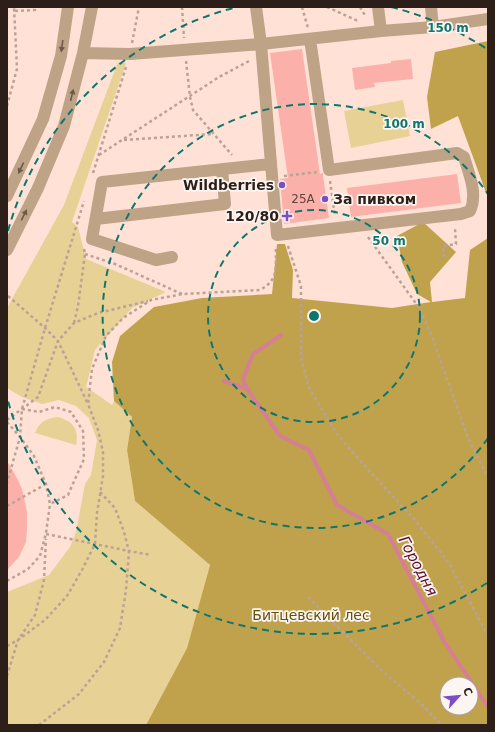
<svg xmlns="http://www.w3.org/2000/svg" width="495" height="732" viewBox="0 0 495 732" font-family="'DejaVu Sans',sans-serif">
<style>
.green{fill:#e8d194}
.forest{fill:#c0a24c;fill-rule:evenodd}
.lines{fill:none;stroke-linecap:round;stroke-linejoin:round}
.stream{stroke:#d57e95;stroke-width:4}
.building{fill:#fbb1aa}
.path{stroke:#baa297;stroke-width:2.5;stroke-dasharray:3 3;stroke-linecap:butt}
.minor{stroke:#bea387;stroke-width:12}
.oneway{fill:#6e5a4a}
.ring{fill:none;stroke:#0f766e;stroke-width:2;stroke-dasharray:7 5}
.poi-dot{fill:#7c4ec6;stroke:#fcf5f1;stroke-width:1.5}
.labels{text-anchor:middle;stroke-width:3.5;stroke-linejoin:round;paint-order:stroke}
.number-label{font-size:12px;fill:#60443d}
.poi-label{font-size:14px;font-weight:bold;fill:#2c1f19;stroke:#fcf5f1;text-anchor:end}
.park-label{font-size:14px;fill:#634e09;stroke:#fcf5f1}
.water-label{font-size:15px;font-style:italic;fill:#5c0d2d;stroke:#fcf5f1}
.centre{fill:#0f766e;stroke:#fcf5f1;stroke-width:2}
.ring-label{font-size:12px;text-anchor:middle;font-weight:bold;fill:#0f766e;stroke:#fcf5f1;stroke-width:3.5;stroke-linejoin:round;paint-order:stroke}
</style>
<rect width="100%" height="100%" fill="#ffe2d5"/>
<path class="green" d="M118 62 126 63 72 222 78 227 86 259 166 292 132 308 95 350 86 387 112 405 114 401 132 417 127 450 135 501 210 565 187 648 146 725H7V592L49 575 70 547 76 532 85 484 91 475 97 440 89 418 76 406 59 400 42 404 22 397 7 388V308L64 205Z
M403 100 410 136 351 148 344 111Z
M58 417C74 422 79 429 76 445L35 433C39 422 47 418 58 417Z"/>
<path class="forest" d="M488 41V198L458 116 431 129 427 97 435 52Z
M423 222 456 252 430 282 432 302 465 298 470 250 488 238V725H146L187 648 210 565 135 501 127 450 132 417 114 401 112 362 120 336 154 307 202 298 272 294 277 244H285L293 270 292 298 392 308 431 302 417 294 402 262 397 236ZM447 684H471V708H447Z"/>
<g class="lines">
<path class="stream" d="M281 335 253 354 243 379 247 389 280 436 309 450 337 505 388 534 444 641 488 707
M224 381 247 389"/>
</g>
<path class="building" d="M302 49 320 174 323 173V175L329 218 284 224 280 179 288 178 270 53Z
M411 59 413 79 374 83 375 87 355 90 352 68 391 63V61Z
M457 174 461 203 351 217 347 188Z
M7 461 17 478 22 489 27 512V529L26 542 19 557 7 570Z"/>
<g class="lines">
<path class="path" d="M182 7 184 38
M302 7 308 28
M327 7 358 21
M360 7 366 17
M15 11 35 10 34 7
M132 43 139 7
M186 61 190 97 193 110 232 155
M7 106 17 69 14 7
M124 140 213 134
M99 155 219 77 251 60
M93 173 126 67
M284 176 317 172
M330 181 335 216
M368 237 420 309 431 334 468 438 488 478
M288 246 301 286V357L308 386 337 434 363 464 414 519 449 563 488 636
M85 254 115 264 182 294
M444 257 443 246 456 244 455 228
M8 296 45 328 58 341 88 404
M74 323 78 306 85 254 84 249
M22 409 39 412 55 407 71 412 83 431 84 459 68 495 50 504
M7 420 38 397 58 341 74 323 98 313 148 301
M7 422 20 437 7 483
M100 492 115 508 124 532 129 551 151 555
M7 506 46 484
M7 581 28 569 40 556 46 533 50 504 46 484 34 456 20 437 22 409 45 328 84 201
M308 597 380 669 419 702 442 725
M7 646 18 640 45 620 67 596 82 570 95 544 97 513 103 476V452L98 430 88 404 92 369 106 336 123 318 151 300 183 294 260 290C280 279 275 267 276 247
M7 676 18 640 35 615 44 580 46 539
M39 725 79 694 104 662 120 628 126 590 129 551 46 534"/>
<path class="minor" d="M256 7 261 44 277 235 461 214 470 211C478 194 469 174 464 157L457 153 329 170 310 39
M378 7 381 31
M431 7 433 27
M83 53 130 54 261 44 381 31 433 27 488 19
M7 196 43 119 61 56 68 7
M96 219 225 204 222 169
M7 250 38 188 64 126 83 53 92 7
M172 257 156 260 92 239 102 182 270 164"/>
</g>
<defs><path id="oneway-solid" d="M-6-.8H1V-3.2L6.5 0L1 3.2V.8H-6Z"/></defs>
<g class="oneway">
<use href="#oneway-solid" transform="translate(62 46) rotate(98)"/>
<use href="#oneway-solid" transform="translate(72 95) rotate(-76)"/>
<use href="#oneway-solid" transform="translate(21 168) rotate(115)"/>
<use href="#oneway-solid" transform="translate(24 215) rotate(-63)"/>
</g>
<g class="ring">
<circle cx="314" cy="316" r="106"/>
<path d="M488 438A212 212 0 1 1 488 194"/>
<path d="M487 583A318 318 0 0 1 8 401M8 231A318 318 0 0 1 237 7M391 7A318 318 0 0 1 487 49"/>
</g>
<g class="poi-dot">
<circle cx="282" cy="185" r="4"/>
<circle cx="325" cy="199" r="4"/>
<path d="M285 210h4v4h4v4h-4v4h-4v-4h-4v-4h4z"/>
</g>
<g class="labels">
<g class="number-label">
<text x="303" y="203">25А</text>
</g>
<g class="poi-label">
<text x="274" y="190">Wildberries</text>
<text x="333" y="204" text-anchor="start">За пивком</text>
<text x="279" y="221">120/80</text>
</g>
<g class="park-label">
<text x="311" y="620">Битцевский лес</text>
</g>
<g class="water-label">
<text transform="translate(418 566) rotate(62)" y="5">Городня</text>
</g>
</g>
<circle cx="314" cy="316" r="6" class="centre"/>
<g class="ring-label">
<text x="448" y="32">150 m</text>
<text x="404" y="128">100 m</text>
<text x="389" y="245">50 m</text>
</g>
<rect width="495" height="732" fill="none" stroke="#2c1f19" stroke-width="16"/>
<g transform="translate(459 696) rotate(63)"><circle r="19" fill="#fcf5f1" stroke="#a99f9b"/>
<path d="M0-3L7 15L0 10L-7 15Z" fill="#7c4ec6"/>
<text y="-6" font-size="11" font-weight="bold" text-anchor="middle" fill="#2c1f19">С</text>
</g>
</svg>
